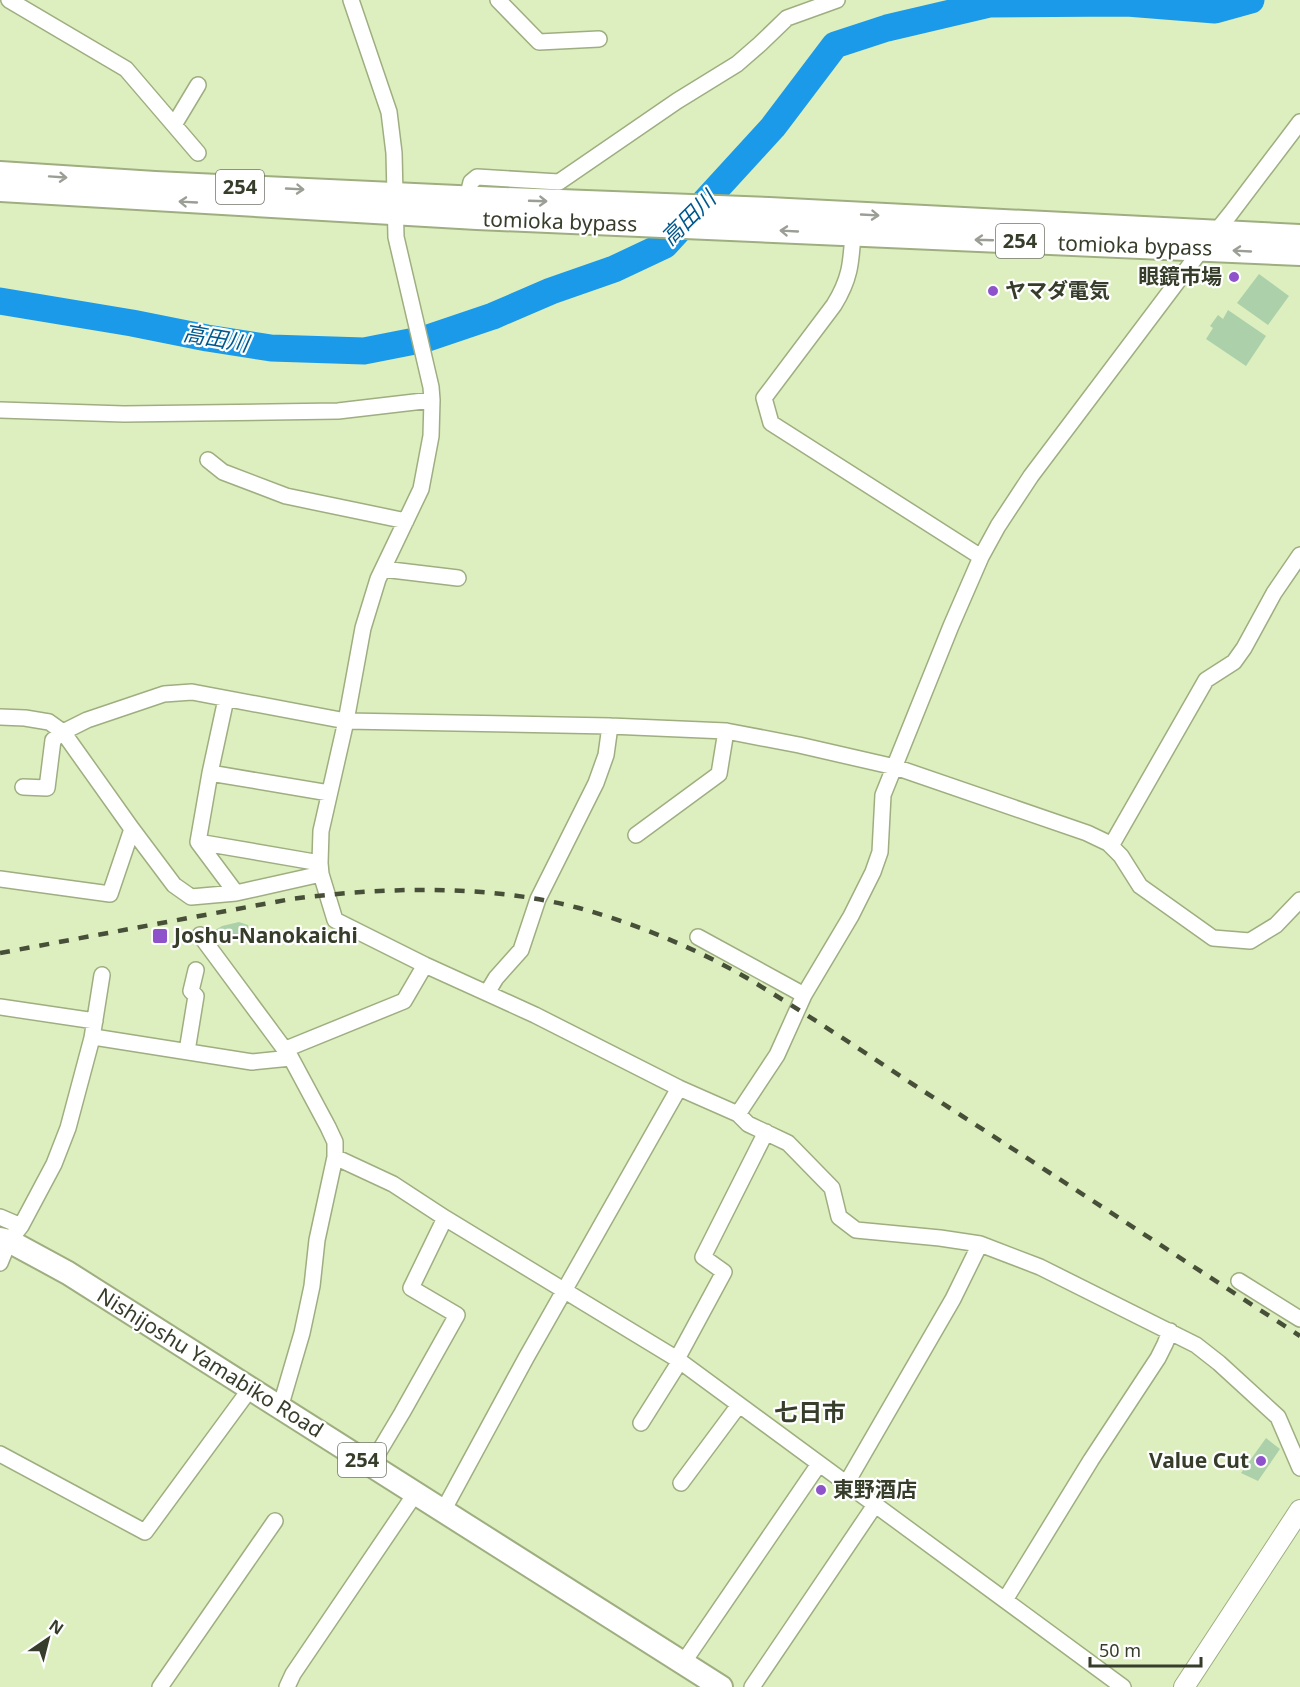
<svg xmlns="http://www.w3.org/2000/svg" width="1300" height="1687" viewBox="0 0 1300 1687" font-family="'Noto Sans','Noto Sans JP',sans-serif">
<style>
.lines{fill:none;stroke-linecap:round;stroke-linejoin:round}
.river{stroke:#1b9ae9;stroke-width:27}
.building{fill:#acd1aa}
.minor-casing{stroke:#9eae80;stroke-width:18}
.major-casing{stroke:#9eae80;stroke-width:22}
.highway-casing{stroke:#9eae80;stroke-width:26}
.minor{stroke:#fff;stroke-width:15}
.major{stroke:#fff;stroke-width:20}
.highway{stroke:#fff;stroke-width:22}
.rail{stroke:#474f39;stroke-width:4.5;stroke-dasharray:10 10;stroke-linecap:butt}
.oneway{stroke:#9a9e94}
.poi-dot{fill:#8e53ca;stroke:#fff;stroke-width:2}
.labels{text-anchor:middle;stroke-width:4.5;stroke-linejoin:round;paint-order:stroke}
.shield{fill:#fff;stroke:#72776a;stroke-width:1.5}
.shield-label{font-size:20px;font-weight:bold;fill:#363d2a}
.street-label{font-size:21px;fill:#363d2a;stroke:#fff}
.poi-label{font-size:21px;font-weight:bold;fill:#363d2a;stroke:#fff;text-anchor:start}
.water-label{font-size:22px;font-style:italic;fill:#00598d;stroke:#fff}
.quarter-label{font-size:24px;font-weight:bold;fill:#363d2a;stroke:#fff}
</style>
<rect width="100%" height="100%" fill="#ddefbe"/>
<g class="lines">
<path class="river" d="M0 301 132 323 207 338 271 348 364 351 425 339 493 316 551 291 614 269 665 245 773 127 835 45 887 28 989 4 1127 3 1215 10 1251 0"/>
</g>
<path class="building" d="M1259 274 1289 296 1268 325 1237 303Z
M1228 310 1266 336 1246 366 1206 339 1213 328 1210 326 1218 315 1223 319Z
M239 922 248 925 249 936 218 941 215 930 222 926Z
M1266 1438 1280 1449 1258 1481 1241 1473Z"/>
<g class="lines">
<defs>
<path id="minor" d="M9 0 126 69 198 153
M498 0 539 42 599 39
M174 125 198 85
M467 198 471 182 477 177 559 182 677 101 737 64 760 44 787 18 837 0
M853 234C851 264 850 279 834 305L764 398 771 423 981 557
M0 410 124 414 338 411 432 400
M208 460 223 472 286 496 406 521
M383 569 458 578
M226 699 210 773 198 842 236 893
M0 717 25 718 49 722 63 732 132 829 174 885 191 897 236 893 321 874 320 863 321 831 346 721 363 628 378 579 421 489 431 436 432 400 431 387 396 237 394 153 389 112 351 0
M210 773 329 793
M23 787 47 788 53 740 63 732 87 720 164 694 192 692 346 721 610 726 726 731 799 745 895 767 1087 833 1108 843 1121 856 1140 886 1213 938 1250 941 1276 925 1300 900
M636 835 719 774 726 731
M198 842 320 863
M1111 846 1206 680 1234 662 1244 648 1274 593 1300 555
M321 874 335 920 425 965 535 1015 679 1088 738 1114 748 1124 788 1143 832 1188 839 1217 856 1230 940 1238 980 1244 1040 1267 1196 1345 1219 1363 1278 1417 1300 1468
M0 879 110 894 132 829
M200 935 291 1058 328 1127 335 1142V1157L393 1184 445 1218 677 1359 1123 1687
M698 937 804 995
M487 993 496 978 521 950 538 899 596 783 606 755 610 726
M0 1007 95 1021
M92 1038H100L252 1062 291 1058
M286 1049 404 1001 425 965
M187 1051 196 996 191 991 196 970
M738 1114 777 1055 804 995 851 916 873 872 880 852 883 795 951 626 981 557 998 526 1031 476 1202 249 1231 213 1300 122
M0 1217 21 1226
M0 1263 9 1241 21 1226 54 1164 68 1128 92 1038 102 975
M1239 1281 1300 1319
M677 1359 724 1272 703 1257 766 1132
M280 1408 302 1333 312 1286 317 1240 335 1157
M641 1423 680 1361
M0 1454 145 1532 250 1389
M371 1465 402 1413 457 1315 411 1288 445 1218
M681 1483 739 1405
M846 1484 953 1299 980 1244
M443 1511 526 1358 679 1088
M1005 1600 1091 1460 1158 1358 1165 1344 1170 1331
M683 1663 819 1464
M160 1687 275 1521
M287 1687 293 1674 415 1494
M752 1687 875 1505"/>
<path id="major" d="M1184 1687 1300 1510"/>
<path id="highway" d="M0 173 155 183 479 198 769 209 1300 236
M0 190 477 218 1300 254
M0 1239 9 1241 68 1273 721 1687"/>
</defs>
<use href="#minor" class="minor-casing"/>
<use href="#major" class="major-casing"/>
<use href="#highway" class="highway-casing"/>
<use href="#minor" class="minor"/>
<use href="#major" class="major"/>
<use href="#highway" class="highway"/>
<path class="rail" d="M0 953 291 899C385 887 488 884 579 908 637 924 695 948 747 978 804 1012 859 1049 914 1085 1043 1168 1171 1252 1300 1336"/>
</g>
<defs><path id="oneway-shaft" d="M-6 0H5M1.5-3L5.5 0L1.5 3" fill="none" stroke-width="1.6" stroke-linecap="round" stroke-linejoin="round" transform="scale(1.5)"/></defs>
<g class="oneway">
<use href="#oneway-shaft" transform="translate(58 177) rotate(4)"/>
<use href="#oneway-shaft" transform="translate(295 189) rotate(3)"/>
<use href="#oneway-shaft" transform="translate(538 201) rotate(2)"/>
<use href="#oneway-shaft" transform="translate(188 202) rotate(-177)"/>
<use href="#oneway-shaft" transform="translate(870 215) rotate(3)"/>
<use href="#oneway-shaft" transform="translate(789 231) rotate(-177)"/>
<use href="#oneway-shaft" transform="translate(984 240) rotate(-178)"/>
<use href="#oneway-shaft" transform="translate(1242 251) rotate(-177)"/>
</g>
<g class="poi-dot">
<circle cx="1234" cy="277" r="6"/>
<circle cx="993" cy="291" r="6"/>
<rect x="152" y="928" width="16" height="16" rx="3"/>
<circle cx="1261" cy="1461" r="6"/>
<circle cx="821" cy="1490" r="6"/>
</g>
<g class="labels">
<g class="shield">
<rect x="216" y="170" width="48" height="34" rx="4.5"/>
<rect x="996" y="224" width="48" height="34" rx="4.5"/>
<rect x="338" y="1443" width="48" height="34" rx="4.5"/>
</g>
<g class="shield-label">
<text x="240" y="194">254</text>
<text x="1020" y="248">254</text>
<text x="362" y="1467">254</text>
</g>
<g class="street-label">
<text transform="translate(560 222) rotate(2)" y="7">tomioka bypass</text>
<text transform="translate(1135 246) rotate(2)" y="7">tomioka bypass</text>
<text transform="translate(210 1363) rotate(32)" y="7">Nishijoshu Yamabiko Road</text>
</g>
<g class="poi-label">
<text x="1222" y="284" text-anchor="end">眼鏡市場</text>
<text x="1005" y="298">ヤマダ電気</text>
<text x="174" y="943">Joshu-Nanokaichi</text>
<text x="1249" y="1468" text-anchor="end">Value Cut</text>
<text x="833" y="1497">東野酒店</text>
</g>
<g class="water-label">
<text transform="translate(688 218) rotate(-45)" y="8">高田川</text>
<text transform="translate(216 338) rotate(10)" y="8">高田川</text>
</g>
<g class="quarter-label">
<text x="810" y="1421">七日市</text>
</g>
</g>
<g transform="translate(48 1639) rotate(35)" stroke="#ffffff" stroke-width="4.5" paint-order="stroke">
<path d="M0-4.5L10 22L0 15L-10 22Z" fill="#363d2a"/>
<text y="-9" font-size="16" font-weight="bold" text-anchor="middle" fill="#363d2a">N</text>
</g>
<path d="M1090 1657v9h111v-9" fill="none" stroke="#363d2a" stroke-width="3"/>
<text x="1099" y="1657" font-size="18" fill="#363d2a" stroke="#ffffff" stroke-width="4.5" paint-order="stroke">50 m</text>
</svg>
